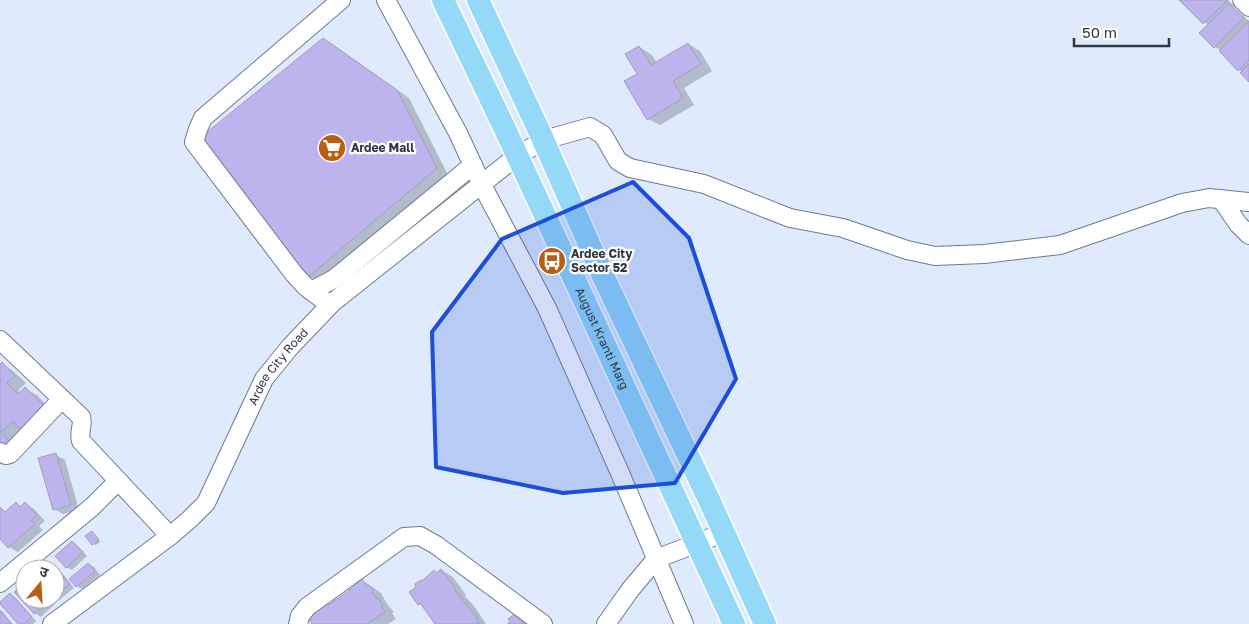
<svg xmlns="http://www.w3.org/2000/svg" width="1249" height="624" viewBox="0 0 1249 624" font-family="'Golos Text','Noto Sans Devanagari',sans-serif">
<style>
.shadow{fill:#0003}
.building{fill:#bdb4ed;stroke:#a39ebf}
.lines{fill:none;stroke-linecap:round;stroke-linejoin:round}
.minor-casing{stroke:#6b7b97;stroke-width:20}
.major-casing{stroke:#fff;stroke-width:25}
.minor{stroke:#fff;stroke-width:18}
.major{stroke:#94d9f8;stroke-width:22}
.marked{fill:#1d4ed8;fill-opacity:0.2;stroke:#1d4ed8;stroke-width:4;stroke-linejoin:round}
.labels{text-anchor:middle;stroke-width:4.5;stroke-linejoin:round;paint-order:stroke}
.poi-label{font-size:12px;font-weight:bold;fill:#303844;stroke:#fff;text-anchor:start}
.street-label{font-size:12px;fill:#303844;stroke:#fff}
</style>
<rect width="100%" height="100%" fill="#dfeafd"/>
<path class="shadow" d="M1181 0H1228L1235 7 1234 8 1249 21V80L1221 50 1215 47 1201 33 1209 26Z
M324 39 409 98 448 175 321 283 309 276 198 142Z
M688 44 700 51 712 71 684 88 694 105 660 125 648 119 639 74V47L651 54 657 63Z
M2 364 13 371 26 383 18 391 21 393 25 389 37 395 55 414 1 465 0 366Z
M56 455 65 460 79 510 63 514 54 509Z
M16 503 22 507 25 504 34 509 45 521 39 526 43 530 18 552 9 547 0 537V508L7 512Z
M92 533 100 542 96 545 93 544Z
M73 542 78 546 87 556 72 570 66 567Z
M88 564 94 567 100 575 82 589 77 586Z
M53 566 59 569 74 588 59 600 55 598V569H50Z
M441 570 453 577 466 595 465 596 474 606 486 624H437L425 607 419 604 411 593Z
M362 580 381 593 387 604 394 612 392 613 396 619 388 624H313L329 606 352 590Z
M25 583V599H52L56 603 41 617 35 613 16 592Z
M10 594 16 598 36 621 33 624H19Z
M0 610 2 611 13 624H0Z
M515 615 527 622 529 624H509Z"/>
<path class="building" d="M1179 0H1225L1227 1 1203 24Z
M1229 4 1244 18 1214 48 1199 33Z
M1249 21V60L1238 71 1219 51Z
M323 38 397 90 437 168 308 277 196 141Z
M688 43 701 64 673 81 683 98 647 120 624 81 637 74 625 54 639 46 651 65Z
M1249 64V82L1240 73Z
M2 362 15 376 7 383 18 394 25 387 44 406 20 429 13 421 1 432 8 440 0 448V364Z
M56 453 71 505 53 510 38 458Z
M16 502 20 507 25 502 37 515 31 520 35 524 8 548 0 539V507L5 512Z
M92 531 99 540 92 545 85 536Z
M72 541 83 552 66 568 55 556Z
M88 563 95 571 76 587 69 579Z
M53 565 70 584 55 596V569H48Z
M441 569 455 588 454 589 477 618 479 624H435L420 603 418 605 409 592 416 587 415 584 421 580 422 581 434 570 436 573Z
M362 579 367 587 369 585 374 591 372 593 377 599 378 598 383 605 381 606 385 612 367 624H312L308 618 310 615 327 603 328 605 350 590 349 588Z
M25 582V599L51 600 34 614 14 592Z
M10 593 32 617 24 624H18L0 604V602Z
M0 611 11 624H0Z
M515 614 522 623 525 621 527 624H507L510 622 508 619Z"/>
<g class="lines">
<defs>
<g id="minor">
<path d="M386 0 458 133 482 185 547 308 620 473 684 624"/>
<path d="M1242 0 1249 7"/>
<path d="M1221 199 1238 224 1249 235"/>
<path d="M311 291 334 279 473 165"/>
<path d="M330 305 305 286 294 274 194 142 198 129 203 118 341 0"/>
<path d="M0 340 81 417C84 425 78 432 81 441L170 536"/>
<path d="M0 452 6 455 10 454 62 399"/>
<path d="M0 583 92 507 118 481"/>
<path id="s1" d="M52 624 170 536 190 519 206 503 264 379 290 347 332 303 517 156 544 140 590 127 603 135 618 161 630 168 704 184 790 218 843 228 907 250 935 256 984 254 1060 245 1182 203 1209 198 1249 202"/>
<path d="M298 624 300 616 307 607 404 537 420 536 436 545 543 624"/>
<path d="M606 624 630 590 656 559 723 533"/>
</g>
<g id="major">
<path id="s2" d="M443 0 504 127 734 624"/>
<path d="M478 0 541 135 605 280 711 504 765 624"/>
</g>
</defs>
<use href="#minor" class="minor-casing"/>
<use href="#major" class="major-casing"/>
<use href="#minor" class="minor"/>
<use href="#major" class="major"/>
</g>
<path class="marked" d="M633 182 689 238 736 379 675 483 563 493 436 467 432 332 502 239Z"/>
<defs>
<symbol id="supermarket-disc" viewBox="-11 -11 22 22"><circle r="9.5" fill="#bc5e11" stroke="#fff"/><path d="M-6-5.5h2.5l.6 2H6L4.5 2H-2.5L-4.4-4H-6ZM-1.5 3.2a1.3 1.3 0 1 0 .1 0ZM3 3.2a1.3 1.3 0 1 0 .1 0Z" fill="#fff"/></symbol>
<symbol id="bus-disc" viewBox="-11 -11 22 22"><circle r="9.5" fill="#bc5e11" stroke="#fff"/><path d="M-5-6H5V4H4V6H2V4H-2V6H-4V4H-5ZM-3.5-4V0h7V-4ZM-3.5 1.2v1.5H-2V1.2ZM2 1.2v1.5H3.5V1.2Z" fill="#fff"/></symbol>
</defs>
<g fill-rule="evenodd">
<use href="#supermarket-disc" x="316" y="132" width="32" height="32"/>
<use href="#bus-disc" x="536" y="245" width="32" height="32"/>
</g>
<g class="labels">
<g class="poi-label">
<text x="351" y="152">Ardee Mall</text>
<text x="571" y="258">Ardee City<tspan x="571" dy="14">Sector 52</tspan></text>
</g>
<g class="street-label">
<text dy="4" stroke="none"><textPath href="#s2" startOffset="374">August Kranti Marg</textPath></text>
<text dy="4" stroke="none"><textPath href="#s1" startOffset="351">Ardee City Road</textPath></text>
</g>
</g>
<g transform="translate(40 584) rotate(18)"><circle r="24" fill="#ffffff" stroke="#acafb4"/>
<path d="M0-4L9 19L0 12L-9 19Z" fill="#bc5e11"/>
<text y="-8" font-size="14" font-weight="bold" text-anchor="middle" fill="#303844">उ</text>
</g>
<path d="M1074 38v8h95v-8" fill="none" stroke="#303844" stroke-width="2.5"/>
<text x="1082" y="38" font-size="15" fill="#303844" stroke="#ffffff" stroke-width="4" paint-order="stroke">50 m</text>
</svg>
